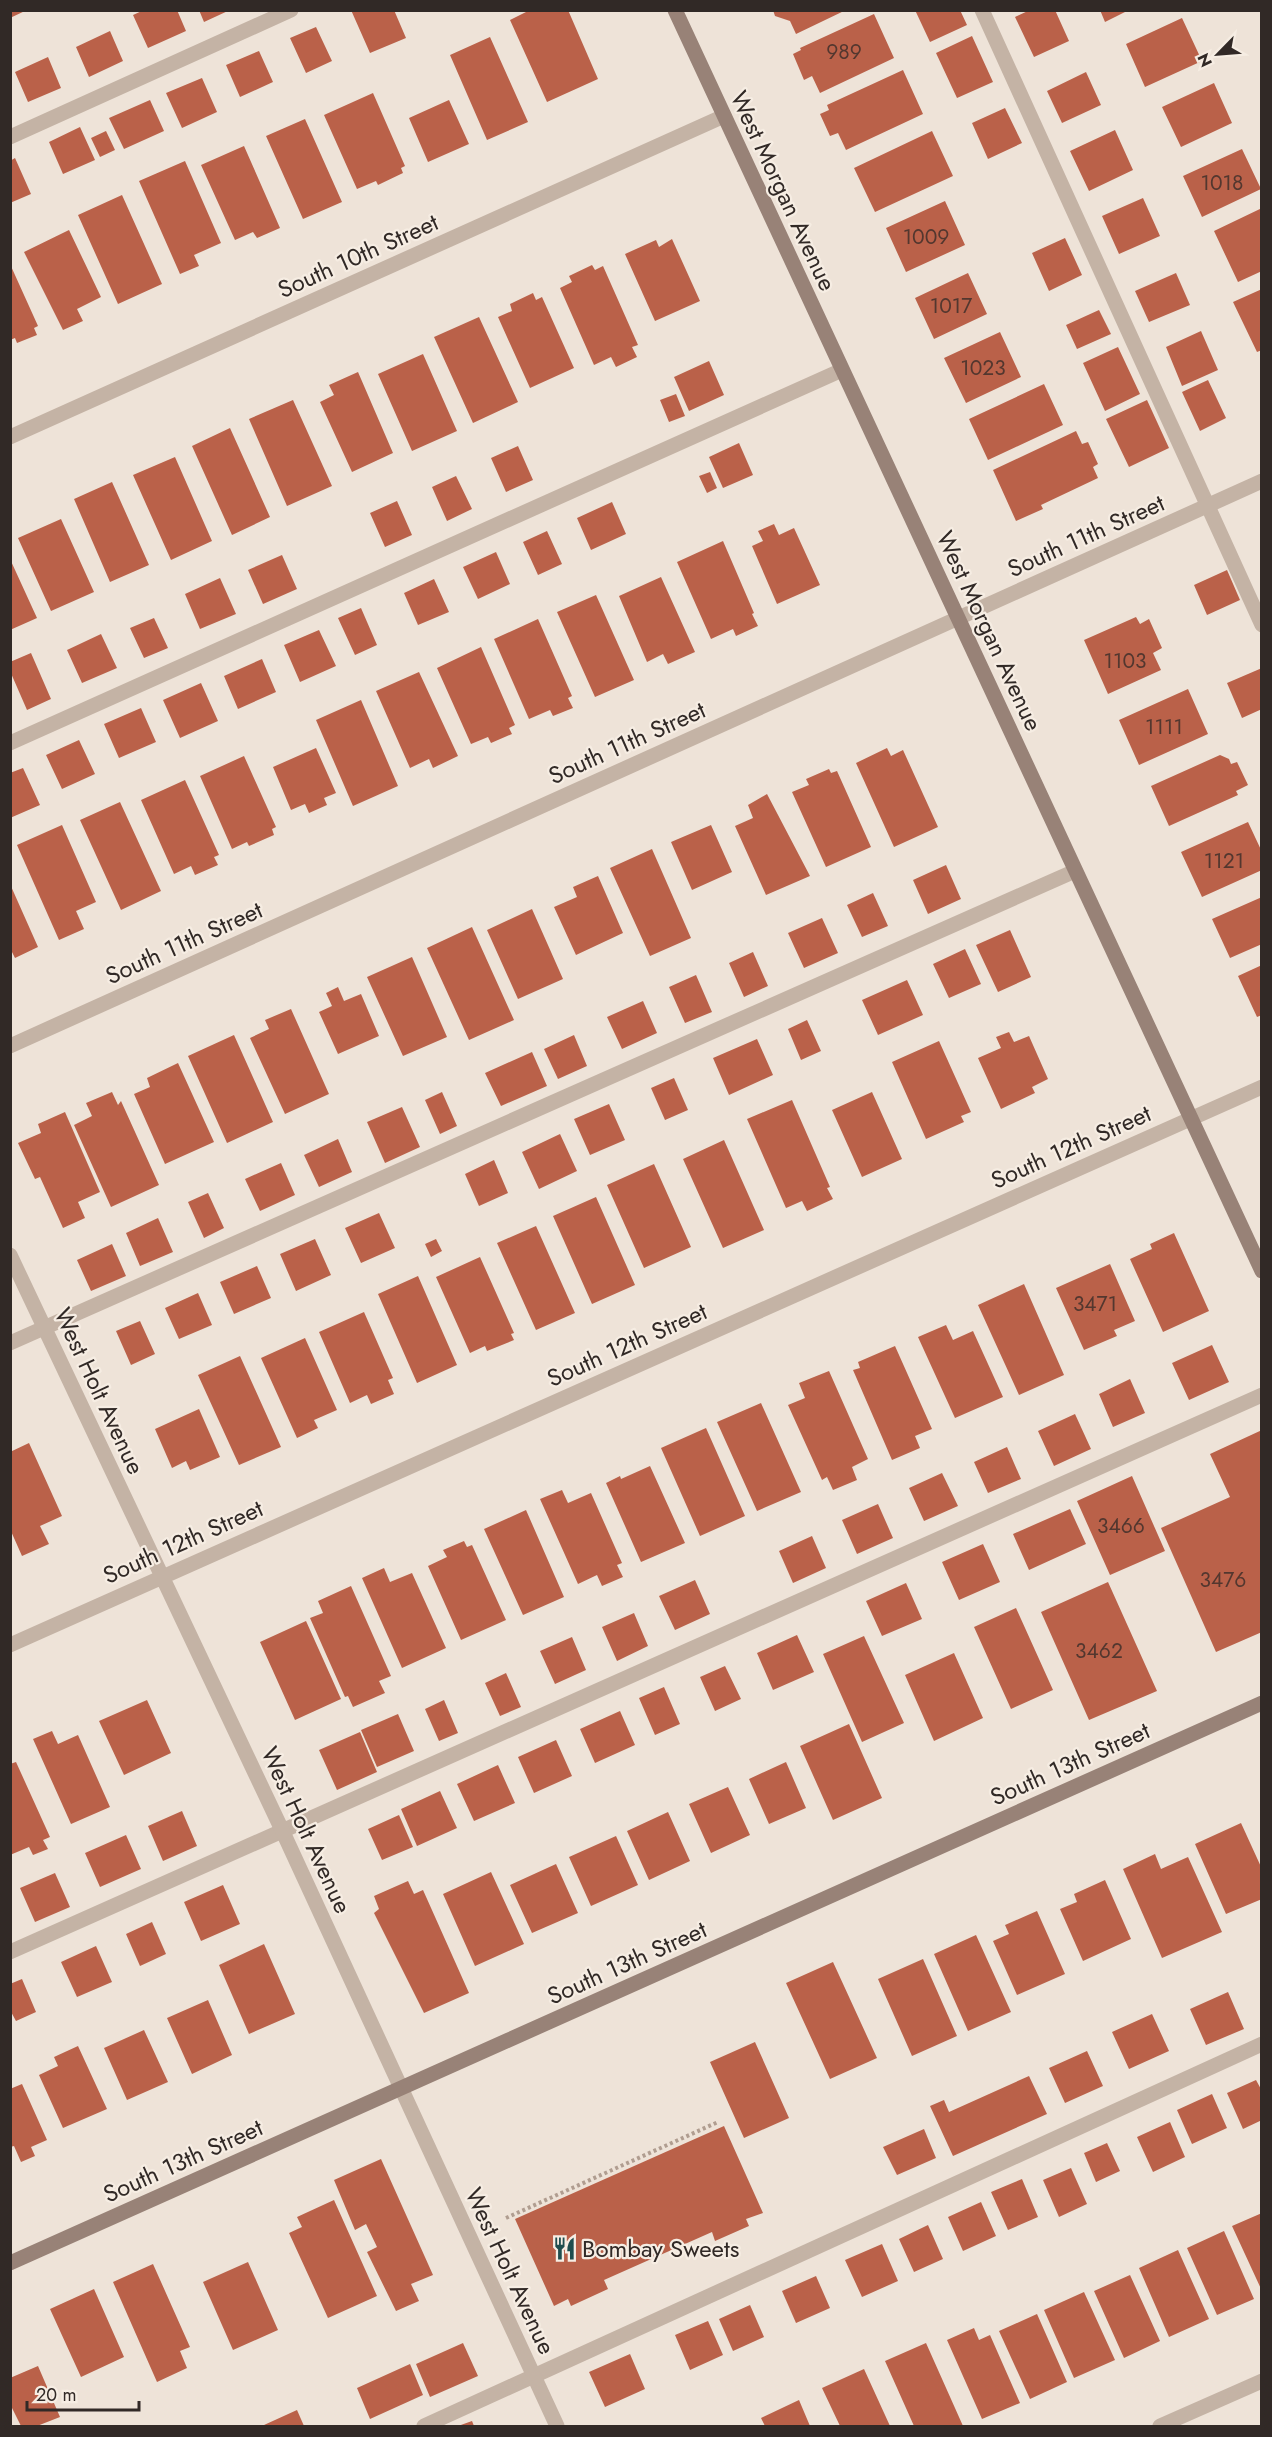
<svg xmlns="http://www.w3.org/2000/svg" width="1272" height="2437" viewBox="0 0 1272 2437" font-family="Jost,sans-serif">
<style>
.building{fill:#ba6149}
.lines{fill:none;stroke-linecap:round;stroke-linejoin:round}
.path{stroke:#b09d90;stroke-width:4;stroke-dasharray:3 3;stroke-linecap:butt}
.lane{stroke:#c4b3a5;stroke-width:15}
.street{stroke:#c4b3a5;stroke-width:15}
.secondary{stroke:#988277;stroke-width:15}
.labels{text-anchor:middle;stroke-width:4.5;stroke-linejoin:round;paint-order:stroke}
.number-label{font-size:21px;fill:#53372f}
.street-label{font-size:24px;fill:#312926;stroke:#f6ede3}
.poi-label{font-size:24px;fill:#312926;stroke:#f6ede3;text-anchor:start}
</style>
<rect width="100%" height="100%" fill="#eee3d8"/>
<path class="building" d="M10 10H27L10 18Z
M144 10H177L186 31 148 48 133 15Z
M199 10H230L204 22Z
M351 10H394L406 38 370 53Z
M530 10H568L598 79 547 102 510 20Z
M773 10H846L796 34 790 21 775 16Z
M915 10H960L967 25 930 42Z
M1030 10H1055L1069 41 1034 57 1015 17Z
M1100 10H1129L1105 22Z
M874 14 894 58 820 93 812 76 804 80 793 54 801 50 800 48Z
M1182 18 1202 61 1145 87 1126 44Z
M316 27 332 61 306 73 290 38Z
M110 31 123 61 89 77 76 47Z
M972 36 993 82 957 98 936 53Z
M490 37 528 122 487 140 450 55Z
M259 51 273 82 240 97 226 65Z
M48 57 61 88 28 102 15 72Z
M903 70 923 114 846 150 838 133 830 136 820 114 829 110 827 105Z
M1086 72 1101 105 1062 123 1047 91Z
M202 78 217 112 182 128 166 93Z
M1214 83 1232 123 1181 147 1162 107Z
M373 93 405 166 401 168 403 173 378 185 376 181 357 189 324 115Z
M150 100 164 131 124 149 109 118Z
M449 100 469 144 428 162 409 118Z
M1005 108 1022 143 988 159 972 123Z
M305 119 342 202 303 219 266 136Z
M80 127 95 160 63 174 49 142Z
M1115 130 1133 170 1089 191 1070 151Z
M106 131 115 150 100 157 91 138Z
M932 131 953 176 875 212 854 168Z
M244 146 280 228 257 238 253 232 235 240 201 165Z
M1242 149 1261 189 1202 217 1183 176Z
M15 158 31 194 10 203V161Z
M185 161 221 243 194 255 199 266 180 274 139 181Z
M122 195 162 284 118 304 78 215Z
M1143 198 1160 236 1119 254 1102 216Z
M945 201 965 245 906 272 886 228Z
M1262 208V271L1238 282 1214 231Z
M69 230 101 297 77 309 83 321 63 330 24 252Z
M1065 238 1082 275 1049 291 1032 253Z
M672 239 700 301 655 321 625 254 656 240 659 247Z
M10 264 38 326 34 328 37 335 17 343 15 338 10 340Z
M592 265 595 270 603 266 638 345 632 347 637 357 616 367 611 357 594 365 560 288 572 282 569 276Z
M968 273 987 314 934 339 915 298Z
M1176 273 1190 305 1149 322 1135 291Z
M1262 289V350L1257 352 1233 302Z
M533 293 536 300 542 297 574 368 530 388 498 317 512 311 510 304Z
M1099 310 1111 334 1077 349 1066 325Z
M479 317 518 402 473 423 434 337Z
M1201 331 1218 370 1182 386 1166 347Z
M1000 332 1021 377 966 403 944 358Z
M1118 347 1140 394 1105 411 1083 363Z
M423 354 457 431 412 451 378 374Z
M709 361 724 395 689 411 674 377Z
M358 372 393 453 352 472 320 402 334 395 329 385Z
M1208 380 1226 418 1200 431 1182 392Z
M1044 384 1063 425 988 460 969 419Z
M676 394 685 416 669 422 660 400Z
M293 400 332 486 287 506 249 419Z
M1147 400 1169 448 1129 467 1106 419Z
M230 428 270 517 232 535 192 446Z
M1076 431 1082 444 1088 442 1098 464 1093 467 1098 478 1041 505 1043 509 1016 521 993 470Z
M739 443 753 475 723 488 709 457Z
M518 446 533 480 506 492 491 458Z
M175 457 212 541 171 560 133 475Z
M710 472 717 488 707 493 699 476Z
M456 476 472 509 447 521 432 487Z
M112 482 149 565 110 582 74 499Z
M397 501 412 535 385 547 370 513Z
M612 502 626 534 591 550 577 518Z
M61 519 94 592 51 611 18 538Z
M774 524 779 535 794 528 820 585 777 604 752 546 763 541 758 531Z
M547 531 562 564 538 575 523 542Z
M723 541 754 613 752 614 758 626 736 636 733 629 711 639 677 562Z
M496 552 510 584 478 599 463 567Z
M282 555 297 589 263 604 248 570Z
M10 559 37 618 10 630Z
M1227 570 1240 600 1207 615 1194 585Z
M661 577 695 652 668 664 663 654 647 662 619 596Z
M220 578 236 614 200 629 185 594Z
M434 579 449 612 418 625 404 593Z
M596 595 634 680 595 697 557 612Z
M361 608 377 645 355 655 338 618Z
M1136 617 1140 624 1149 619 1162 648 1153 653 1161 670 1108 694 1084 640Z
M154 618 168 648 144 658 130 628Z
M538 619 572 696 568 698 573 708 553 716 550 710 529 719 494 639Z
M319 630 336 666 300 682 284 645Z
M101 634 117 668 82 683 67 650Z
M481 647 515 725 509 728 512 734 491 743 488 737 471 744 437 668Z
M31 653 51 699 27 710 10 671V662Z
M262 659 276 692 238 709 224 676Z
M1262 668V709L1242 718 1227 683Z
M419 672 458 756 433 768 429 759 410 768 376 691Z
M201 683 218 721 180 738 163 700Z
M1188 689 1208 734 1139 765 1119 720Z
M361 700 398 786 353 806 316 720Z
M141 708 156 742 119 758 104 724Z
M79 740 95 774 62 789 46 755Z
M316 748 336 793 324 798 327 805 309 813 305 804 291 810 273 767Z
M887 748 891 756 903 750 938 827 894 847 856 763Z
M1220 755 1229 759 1231 764 1237 762 1248 785 1236 791 1238 795 1169 826 1151 786Z
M244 756 276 827 272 829 274 835 249 846 247 842 232 849 200 776Z
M23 768 40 805 10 818V773Z
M829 769 831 773 837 771 871 847 826 867 792 792 809 785 806 779Z
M185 780 219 855 214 857 218 865 195 875 191 866 174 874 141 800Z
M767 794 810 876 766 895 735 826 753 818 748 805Z
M120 802 161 891 121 910 80 820Z
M1248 822 1262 852V870L1202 897 1181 852Z
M62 825 96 902 76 911 84 929 59 940 17 845Z
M711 825 732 872 692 890 671 842Z
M652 849 691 938 650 956 610 868Z
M946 865 961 899 928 914 913 880Z
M598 876 623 933 576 955 554 907 577 897 573 887Z
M10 884 38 947 15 958 10 948Z
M873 893 888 926 862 937 847 905Z
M1262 897V944L1230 958 1212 919Z
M532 909 563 979 518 999 487 930Z
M822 918 838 953 804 968 788 933Z
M472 927 514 1020 469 1040 427 948Z
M1010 930 1031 977 998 992 976 945Z
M965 949 981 984 949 998 933 964Z
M753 952 768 986 744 997 729 963Z
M412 957 447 1037 403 1056 367 977Z
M1262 965V1015L1257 1017 1238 976Z
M696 975 712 1012 685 1023 669 987Z
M907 980 923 1015 878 1035 862 1000Z
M338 987 344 1001 361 994 379 1036 338 1054 319 1012 332 1006 326 993Z
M643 1001 657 1033 622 1049 607 1017Z
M291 1009 329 1094 285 1114 250 1038 269 1029 265 1020Z
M807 1020 821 1051 801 1060 788 1029Z
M1009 1032 1014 1042 1029 1036 1048 1079 1032 1087 1035 1093 1001 1109 978 1058 1001 1048 996 1037Z
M234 1035 273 1122 227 1143 188 1056Z
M574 1035 587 1066 558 1079 544 1049Z
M757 1039 773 1075 729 1095 713 1058Z
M939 1041 971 1112 961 1116 964 1122 926 1139 892 1062Z
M532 1052 547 1086 501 1106 485 1073Z
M178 1063 214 1142 165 1164 134 1094 150 1087 147 1078Z
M674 1078 688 1110 665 1120 651 1088Z
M112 1092 118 1105 121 1101 159 1185 111 1207 74 1125 92 1116 86 1103Z
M442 1092 457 1126 440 1134 425 1100Z
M872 1092 902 1159 862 1177 832 1110Z
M792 1100 830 1187 827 1188 833 1199 807 1211 802 1201 786 1208 747 1119Z
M609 1104 625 1140 590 1155 574 1119Z
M402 1107 420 1147 385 1163 367 1122Z
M65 1112 100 1192 78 1202 85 1218 63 1228 40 1177 35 1179 18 1143 41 1133 38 1124Z
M560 1134 577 1171 539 1189 522 1152Z
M338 1139 352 1172 319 1187 304 1155Z
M724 1140 764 1230 723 1248 683 1159Z
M494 1160 508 1193 479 1206 465 1174Z
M281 1163 295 1195 260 1211 245 1179Z
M654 1164 691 1247 644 1268 607 1185Z
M208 1193 224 1228 204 1238 188 1202Z
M596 1197 635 1285 592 1304 553 1216Z
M379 1213 395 1248 361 1263 345 1228Z
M158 1218 173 1252 140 1266 126 1233Z
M536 1226 575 1313 536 1330 497 1243Z
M1174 1233 1209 1311 1163 1332 1130 1259 1152 1249 1150 1244Z
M315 1239 331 1275 296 1291 280 1254Z
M436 1239 442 1251 431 1257 425 1244Z
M112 1244 126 1276 91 1291 77 1260Z
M480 1257 514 1333 511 1334 514 1340 487 1351 485 1346 470 1353 436 1277Z
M1110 1264 1135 1321 1114 1330 1117 1336 1084 1350 1056 1288Z
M257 1266 271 1298 234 1314 220 1282Z
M418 1276 457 1365 417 1383 378 1294Z
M1024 1284 1064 1375 1019 1395 978 1305Z
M198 1293 212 1325 179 1339 165 1308Z
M364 1312 393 1378 388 1380 394 1394 371 1404 367 1395 350 1403 319 1332Z
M140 1321 155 1354 131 1365 116 1331Z
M946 1325 953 1340 973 1331 1003 1397 955 1418 918 1337Z
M305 1338 337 1410 314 1420 318 1428 297 1438 261 1358Z
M1212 1345 1229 1382 1189 1400 1172 1363Z
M895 1346 932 1429 915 1436 920 1448 892 1460 853 1370 860 1368 858 1362Z
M240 1356 281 1447 239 1465 198 1375Z
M829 1371 868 1459 852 1467 857 1480 833 1490 827 1477 822 1480 788 1405 805 1398 799 1383Z
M1130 1379 1145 1413 1113 1427 1099 1394Z
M761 1403 801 1492 757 1511 717 1422Z
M199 1409 220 1457 190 1470 186 1461 172 1468 155 1429Z
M1075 1414 1091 1449 1054 1466 1038 1431Z
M706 1428 745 1516 700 1536 661 1448Z
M1262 1430V1632L1216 1652 1161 1528 1230 1497 1210 1454Z
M29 1443 62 1516 40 1526 49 1544 22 1556 10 1529V1452Z
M1007 1447 1021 1479 988 1493 974 1462Z
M650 1466 685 1543 641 1562 606 1483 620 1476 621 1479Z
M942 1473 958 1506 924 1521 909 1488Z
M1132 1476 1165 1551 1110 1575 1077 1501Z
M562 1490 568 1503 591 1493 622 1563 617 1565 623 1577 602 1586 597 1575 578 1584 540 1499Z
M878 1504 893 1538 857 1554 842 1520Z
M1070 1509 1086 1544 1029 1570 1013 1534Z
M526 1510 564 1597 523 1615 484 1529Z
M812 1536 826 1568 793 1583 779 1551Z
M464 1541 467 1547 472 1545 506 1620 461 1640 428 1566 447 1557 443 1550Z
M983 1544 1000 1582 959 1600 942 1562Z
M384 1568 390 1582 412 1573 446 1648 402 1668 362 1578Z
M695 1580 710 1614 675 1630 659 1596Z
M1108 1582 1157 1691 1089 1720 1041 1612Z
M906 1583 922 1619 882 1636 866 1601Z
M351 1586 391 1676 379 1681 385 1693 353 1707 348 1696 345 1697 310 1618 323 1613 318 1601Z
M1016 1608 1053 1690 1011 1709 974 1627Z
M634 1613 648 1646 617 1661 602 1627Z
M306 1621 341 1699 295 1720 260 1642Z
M797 1635 814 1672 773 1690 757 1653Z
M864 1636 904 1723 862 1742 823 1654Z
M572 1637 586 1670 555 1684 540 1651Z
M954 1653 983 1718 934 1741 905 1675Z
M725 1666 741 1699 715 1711 700 1677Z
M506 1673 521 1707 500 1716 485 1683Z
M664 1687 680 1724 655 1735 639 1698Z
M147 1700 171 1753 124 1775 99 1721Z
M444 1700 458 1733 439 1741 425 1709Z
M620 1711 635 1745 595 1763 580 1729Z
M398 1714 414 1751 377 1767 361 1730Z
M849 1724 882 1798 833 1820 800 1746Z
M52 1731 58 1744 78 1735 110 1807 71 1824 33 1739Z
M360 1732 377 1772 337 1790 319 1750Z
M556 1740 572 1776 534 1793 518 1757Z
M16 1762 50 1837 43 1840 48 1849 33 1855 29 1847 10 1855V1764Z
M786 1762 806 1808 769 1824 749 1779Z
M498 1765 515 1803 474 1821 457 1784Z
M728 1787 750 1835 711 1853 689 1804Z
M440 1791 457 1828 417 1846 401 1809Z
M182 1811 197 1846 163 1861 148 1826Z
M668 1812 690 1861 649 1880 627 1831Z
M399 1815 413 1847 382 1860 368 1829Z
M1241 1823 1262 1869V1899L1226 1914 1195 1844Z
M126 1835 141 1869 100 1887 85 1853Z
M616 1836 638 1885 591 1906 569 1857Z
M1155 1854 1161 1869 1188 1857 1222 1932 1162 1958 1123 1869Z
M556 1864 578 1913 532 1933 510 1885Z
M491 1872 524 1944 475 1966 443 1894Z
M55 1873 70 1907 35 1922 20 1888Z
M1105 1880 1131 1939 1083 1961 1060 1909 1077 1902 1074 1894Z
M408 1881 414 1894 423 1890 469 1993 424 2013 374 1913 379 1909 374 1896Z
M223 1885 240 1924 201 1941 184 1902Z
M1037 1911 1065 1974 1017 1995 993 1941 1009 1934 1005 1925Z
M152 1922 166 1954 140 1966 126 1934Z
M976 1935 1011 2012 968 2031 934 1954Z
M264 1944 295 2014 249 2034 219 1965Z
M96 1946 112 1982 77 1997 61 1962Z
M923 1959 957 2036 912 2056 878 1979Z
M833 1962 877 2058 830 2079 786 1983Z
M22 1979 36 2012 16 2021 10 2010V1984Z
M1228 1992 1244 2029 1206 2045 1190 2009Z
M208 2000 232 2055 192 2074 167 2018Z
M1152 2014 1169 2051 1129 2069 1112 2032Z
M144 2030 168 2082 127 2100 104 2048Z
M755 2042 789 2118 744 2138 710 2062Z
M78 2046 107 2109 63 2128 39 2075 58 2066 54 2057Z
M1087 2051 1103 2086 1065 2103 1049 2068Z
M1029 2076 1047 2114 953 2156 930 2106 944 2100 949 2112Z
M1256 2080 1262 2091V2120L1243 2129 1227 2093Z
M22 2084 47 2140 31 2147 35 2156 21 2162 14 2146 10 2147V2089Z
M1212 2094 1227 2128 1192 2144 1177 2110Z
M1170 2122 1185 2157 1153 2172 1137 2137Z
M724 2126 763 2213 746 2219 749 2226 715 2241 712 2232 604 2280 608 2289 571 2306 568 2299 554 2306 515 2219Z
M924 2129 936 2158 897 2175 883 2147Z
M1107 2143 1120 2171 1096 2182 1084 2153Z
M381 2159 433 2275 411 2284 419 2301 396 2311 367 2252 377 2247 366 2224 355 2230 334 2180Z
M1071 2168 1087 2204 1059 2217 1043 2180Z
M1022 2179 1038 2217 1008 2230 991 2192Z
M334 2200 377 2296 328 2318 289 2233 302 2227 297 2217Z
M981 2202 996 2236 963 2251 948 2217Z
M1262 2213V2291L1232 2226Z
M928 2225 943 2259 914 2272 899 2239Z
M1224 2231 1254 2299 1217 2315 1187 2248Z
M882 2244 898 2281 862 2297 845 2260Z
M1178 2250 1209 2319 1169 2337 1139 2268Z
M248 2262 278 2330 233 2350 203 2282Z
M153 2264 190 2347 180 2351 187 2368 157 2382 113 2282Z
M1130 2275 1160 2341 1124 2358 1094 2291Z
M816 2276 830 2308 796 2323 782 2291Z
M94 2289 124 2357 81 2377 50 2309Z
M1084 2292 1115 2360 1074 2378 1044 2310Z
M750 2305 764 2337 733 2351 719 2319Z
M1037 2314 1067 2382 1030 2399 999 2331Z
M708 2321 723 2355 690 2370 675 2335Z
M974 2328 979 2340 990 2335 1020 2403 982 2419 947 2340Z
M463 2343 478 2376 430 2397 416 2364Z
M926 2343 963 2426H914L885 2361Z
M630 2354 645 2389 605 2407 589 2372Z
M410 2364 423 2395 370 2419 357 2388Z
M38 2366 60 2417 37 2426H21L10 2404V2378Z
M864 2369 890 2426H840L822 2388Z
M799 2400 810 2426H765L761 2418Z
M297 2410 304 2426H265L264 2425Z
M472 2421 474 2426H458Z"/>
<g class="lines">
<path class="path" d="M506 2218 718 2122"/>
<path class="lane" d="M982 10 1262 625
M10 137 291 10
M10 743 842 370
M10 1343 1075 871
M10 1952 1262 1395
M424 2426 1262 2044"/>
<path class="street" d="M10 437 724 116
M10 1046 1262 481
M10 1255 282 1830 557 2426
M10 1645 1262 1087
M1160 2426 1262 2381"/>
<path class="secondary" d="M675 10 1262 1271
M10 2263 1262 1703"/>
</g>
<defs>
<symbol id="restaurant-bare" viewBox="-9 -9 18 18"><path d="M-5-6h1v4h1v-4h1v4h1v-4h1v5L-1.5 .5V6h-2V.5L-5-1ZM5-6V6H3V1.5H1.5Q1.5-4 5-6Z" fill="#1f4d4e" stroke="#f6ede3" stroke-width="2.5" paint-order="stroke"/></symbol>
</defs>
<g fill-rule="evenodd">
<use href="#restaurant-bare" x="548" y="2232" width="33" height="33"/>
</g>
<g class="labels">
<g class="number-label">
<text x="844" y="59">989</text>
<text x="1222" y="190">1018</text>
<text x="926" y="244">1009</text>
<text x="951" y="313">1017</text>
<text x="983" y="375">1023</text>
<text x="1125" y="668">1103</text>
<text x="1164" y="734">1111</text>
<text x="1224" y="868">1121</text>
<text x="1095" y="1311">3471</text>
<text x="1121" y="1533">3466</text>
<text x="1223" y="1587">3476</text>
<text x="1099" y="1658">3462</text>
</g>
<g class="street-label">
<text transform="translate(783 191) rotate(65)" y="8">West Morgan Avenue</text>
<text transform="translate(358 256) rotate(-24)" y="8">South 10th Street</text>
<text transform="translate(1086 536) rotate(-24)" y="8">South 11th Street</text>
<text transform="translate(989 631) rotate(65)" y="8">West Morgan Avenue</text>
<text transform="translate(627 743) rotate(-24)" y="8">South 11th Street</text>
<text transform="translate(184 943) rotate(-24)" y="8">South 11th Street</text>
<text transform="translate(1071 1147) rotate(-24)" y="8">South 12th Street</text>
<text transform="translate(627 1345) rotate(-24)" y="8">South 12th Street</text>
<text transform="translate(99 1391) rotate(65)" y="8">West Holt Avenue</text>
<text transform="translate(183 1542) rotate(-24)" y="8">South 12th Street</text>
<text transform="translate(1070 1764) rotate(-24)" y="8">South 13th Street</text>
<text transform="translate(306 1830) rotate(65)" y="8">West Holt Avenue</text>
<text transform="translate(627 1963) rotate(-24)" y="8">South 13th Street</text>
<text transform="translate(183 2161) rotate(-24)" y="8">South 13th Street</text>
<text transform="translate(510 2271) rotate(65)" y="8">West Holt Avenue</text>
</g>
<g class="poi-label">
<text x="582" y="2257">Bombay Sweets</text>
</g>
</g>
<rect width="1272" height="2437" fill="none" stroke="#312926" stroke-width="24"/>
<g transform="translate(1218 54) rotate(245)" stroke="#f6ede3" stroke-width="4.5" paint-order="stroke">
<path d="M0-4.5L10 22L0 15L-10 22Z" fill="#312926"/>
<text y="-9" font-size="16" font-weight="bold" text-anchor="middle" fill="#312926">N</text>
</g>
<path d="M27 2401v9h112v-9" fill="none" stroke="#312926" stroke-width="3"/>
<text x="36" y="2401" font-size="18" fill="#312926" stroke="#f6ede3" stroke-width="4.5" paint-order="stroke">20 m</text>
</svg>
